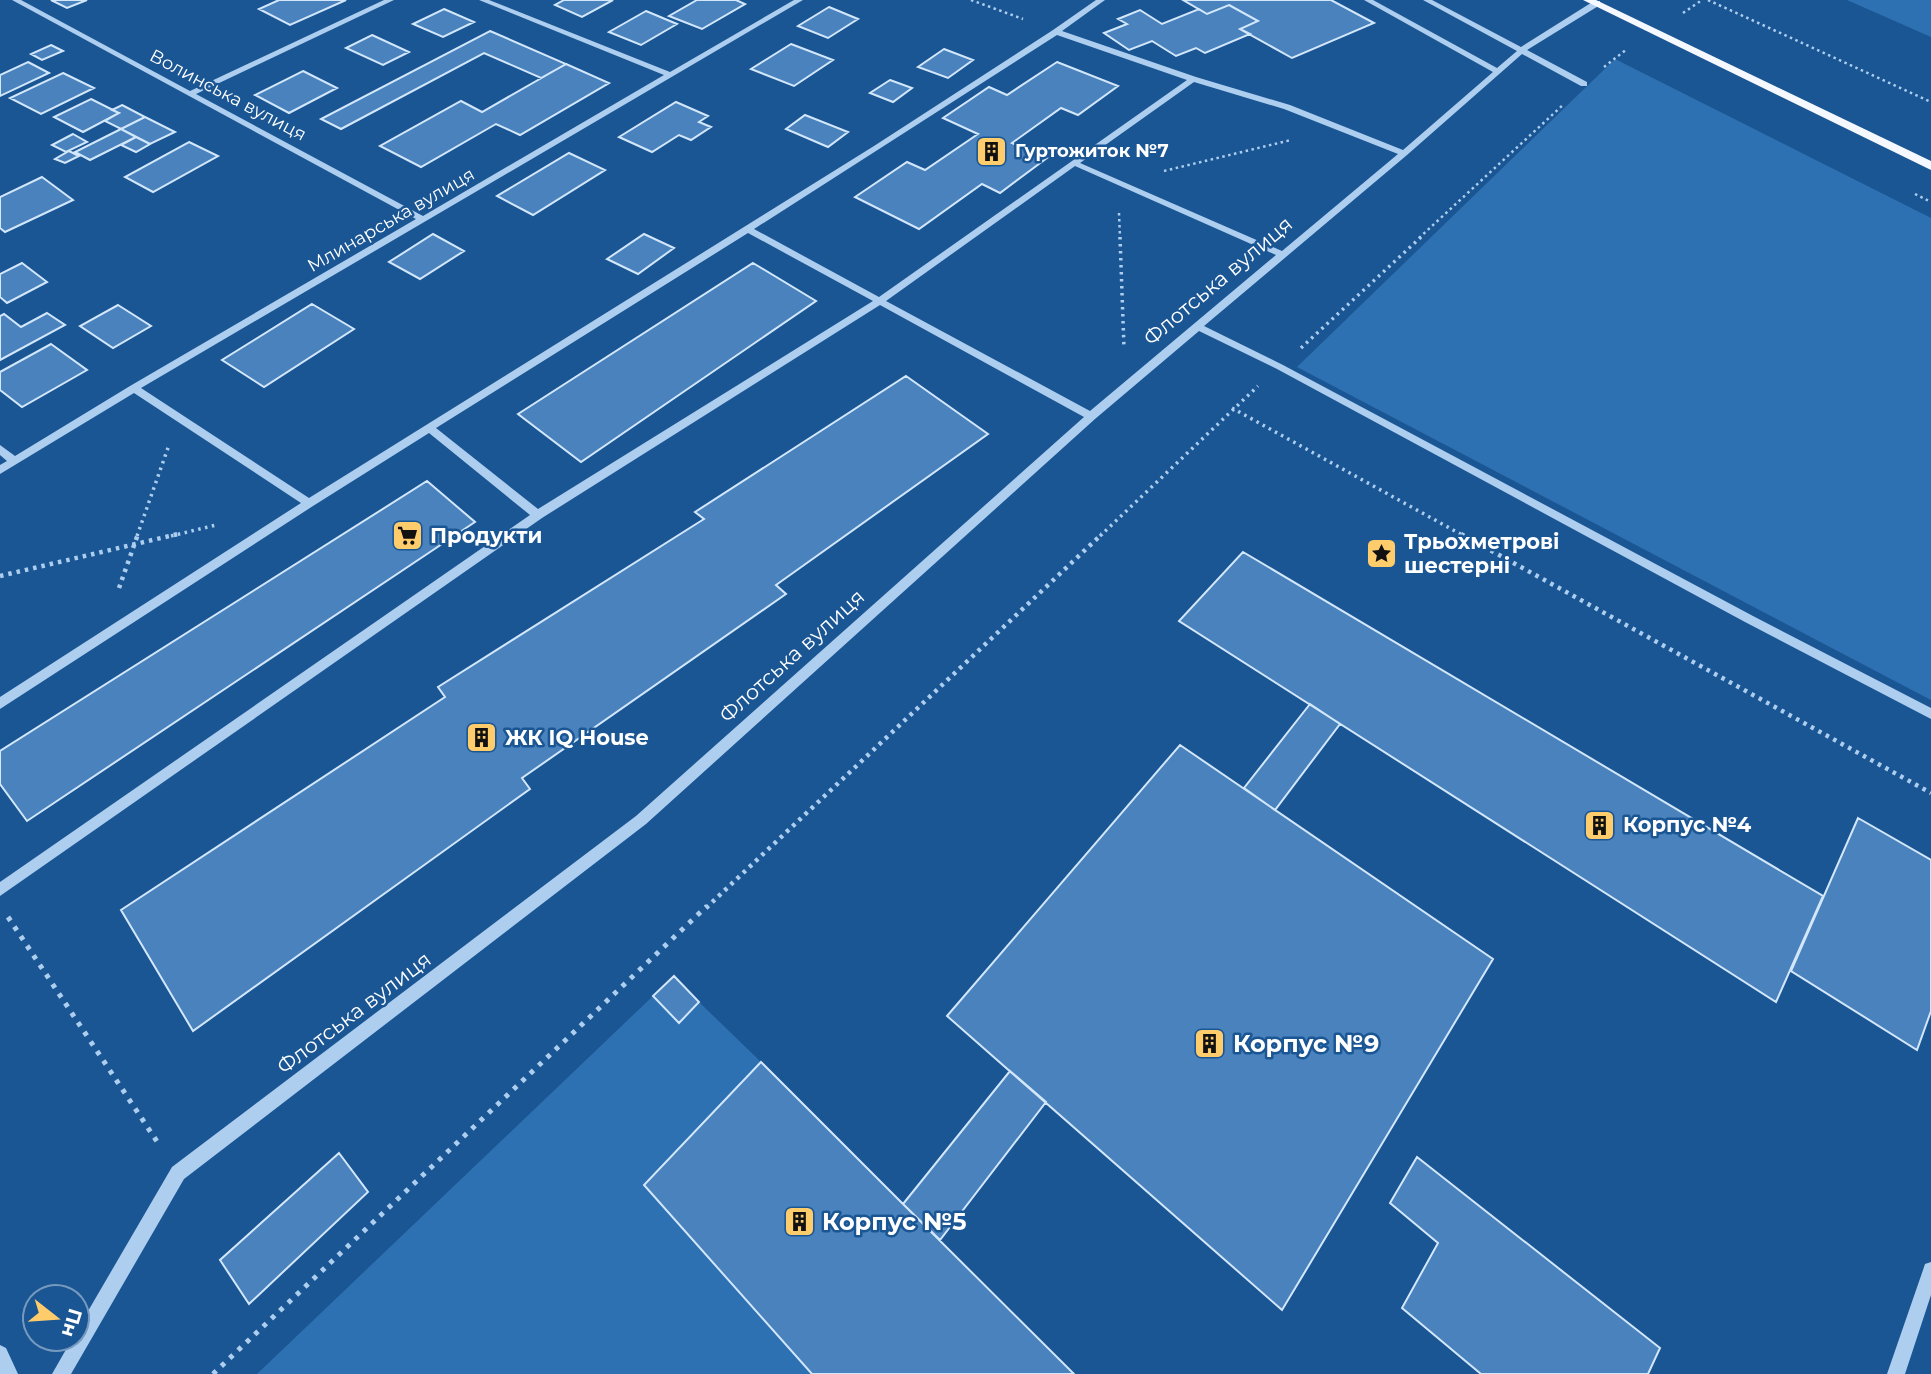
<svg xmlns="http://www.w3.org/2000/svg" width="1931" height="1374" viewBox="0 0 1931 1374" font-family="Montserrat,sans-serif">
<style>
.green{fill:#2e71b2}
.building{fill:#4982bc;stroke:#d3e7fb;stroke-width:2}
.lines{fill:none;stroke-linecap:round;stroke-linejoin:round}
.path-far3{stroke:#adceef;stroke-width:2.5;stroke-dasharray:2.5 3.5;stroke-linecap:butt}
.path-far2{stroke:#adceef;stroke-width:3.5;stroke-dasharray:2.5 4.5;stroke-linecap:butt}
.path-far1{stroke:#adceef;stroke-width:4.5;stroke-dasharray:3.5 5;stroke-linecap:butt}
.path{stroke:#adceef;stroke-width:5;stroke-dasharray:4.5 7;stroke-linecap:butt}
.minor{fill:#adceef;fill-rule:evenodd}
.major{fill:#f5f9ff;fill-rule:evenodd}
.labels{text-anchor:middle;stroke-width:5;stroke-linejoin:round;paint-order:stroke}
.far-street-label{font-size:18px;fill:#fff;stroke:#1b5694}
.far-poi-label{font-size:18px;font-weight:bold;fill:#fff;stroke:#1b5694;text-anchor:start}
.street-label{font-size:21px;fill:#fff;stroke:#1b5694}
.poi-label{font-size:21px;font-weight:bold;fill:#fff;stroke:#1b5694;text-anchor:start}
.near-poi-label{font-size:24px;font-weight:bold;fill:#fff;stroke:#1b5694;text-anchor:start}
</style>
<rect width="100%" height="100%" fill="#1b5694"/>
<path class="green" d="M1847 0H1931V37Z
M1615 59 1931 218V700L1297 367Z
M653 996 679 1022 699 1002 761 1062 644 1185 812 1374H257Z"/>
<path class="building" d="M51 0H87L67 8Z
M279 0H346L290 25 259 9Z
M564 0H613L582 17 555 5Z
M697 0H736L745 4 702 29 669 16Z
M1183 0H1331L1374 23 1292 58 1240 29 1258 21 1229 5 1207 14Z
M1229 5 1258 21 1240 29 1250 34 1205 53 1196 48 1176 56 1152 41 1129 50 1104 33 1127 24 1118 19 1140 10 1162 24 1199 9 1207 14Z
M829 7 858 19 828 38 798 26Z
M444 9 474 22 443 37 413 24Z
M646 11 677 24 641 45 609 32Z
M490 31 566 64 541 78 484 53 341 129 321 119Z
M372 35 409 52 383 65 346 48Z
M791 44 833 60 794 86 751 69Z
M51 45 63 51 42 60 31 54Z
M944 49 973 60 948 78 918 67Z
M28 62 49 73 0 96V75Z
M1057 62 1118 86 1078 115 1061 108 1012 143 1047 158 1000 193 982 184 919 229 855 197 907 162 925 170 978 134 943 118 989 87 1007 95Z
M566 64 609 83 520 135 496 124 421 167 380 146 461 101 482 112Z
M303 71 337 88 289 113 255 95Z
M63 73 94 88 41 114 10 98Z
M890 80 912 88 893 102 870 93Z
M91 99 119 113 83 132 54 117Z
M676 102 708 116 699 122 711 127 691 140 679 135 652 152 619 137Z
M122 105 145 117 121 129 105 121 119 113 112 110Z
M805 115 848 132 828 147 786 129Z
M145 117 175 132 150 144 121 129Z
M121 129 136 137 90 160 75 152Z
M73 134 87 142 66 152 52 145Z
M136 137 150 144 136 152 121 145Z
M189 142 218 156 153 192 125 177Z
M69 151 79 156 65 163 55 159Z
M569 153 605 170 533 215 497 196Z
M42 177 73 200 5 232 0 228V197Z
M433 234 464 251 420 279 389 262Z
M644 234 674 248 638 274 607 259Z
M22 263 47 282 7 303 0 297V274Z
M753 263 816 301 581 462 518 414Z
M312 304 354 329 264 387 222 360Z
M118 305 151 326 113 348 80 326Z
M47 313 65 325 0 360V316L4 314 21 327Z
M51 344 87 370 22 407 0 390V372Z
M906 376 988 434 776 585 786 594 522 778 530 789 193 1031 121 910 445 697 438 687 704 519 695 512Z
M427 481 475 522 27 821 0 784V751Z
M1243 552 1823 896 1776 1002 1179 621Z
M1310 704 1340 724 1275 810 1244 788Z
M1180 745 1493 959 1282 1310 947 1016Z
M1858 818 1931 860V1011L1917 1050 1791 971Z
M674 976 699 1002 679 1023 653 996Z
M761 1062 903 1204 1074 1374H812L644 1185Z
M1010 1071 1046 1102 940 1240 903 1204Z
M339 1153 368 1192 249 1304 220 1260Z
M1417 1157 1660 1348 1648 1374H1481L1402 1308 1438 1243 1390 1203Z"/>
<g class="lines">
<path class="path-far3" d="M971 0 1023 19
M1708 0 1931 102
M1683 13 1702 0
M1604 67 1627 49
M1164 171 1291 140
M1915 194 1931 202
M1119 213 1120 238
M1419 238 1564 104"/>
<path class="path-far2" d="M1120 237 1124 348
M1301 348 1421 237
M1232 408 1464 536
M137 536 169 445
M171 536 216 525
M1100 536 1258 386"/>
<path class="path-far1" d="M1461 534 1931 793
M0 576 178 534
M119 588 138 534
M706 908 1102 534"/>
<path class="path" d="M8 917 160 1146
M213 1374 707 906"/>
<path class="minor" d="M12 0H21L190 91 384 0H394L196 94 423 216 664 75 479 0H489L670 72 794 0H803L141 388 309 498 874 146 1053 30 1096 0H1105L1062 31 1196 77 1290 105 1403 150 1493 72 1364 0H1373L1497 68 1517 51 1423 0H1432L1521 47 1594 1H1600V5L1527 50 1587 82V86H1581L1522 54 1407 155 1204 326 1283 365 1753 616 1931 708V719L1745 622 1277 369 1199 331 1095 419 646 824 184 1179 71 1374H52L72 1339H77V1330L172 1167 636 816 1084 417 880 305 542 518 0 896V882L530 515 429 433 313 506 0 709V697L301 503 134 393 0 474V465L7 461 0 455V445L15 456 130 386 416 219ZM1057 35 1187 80 879 297 754 229ZM1194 82 1284 109 1398 154 1282 251 1080 163ZM1075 166 1276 255 1090 411 886 301ZM748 233 873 301 538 509 436 428Z
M1931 1262V1295L1905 1374H1887L1923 1270 1925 1264Z
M0 1345 6 1348 18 1374H0Z"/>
<path class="major" d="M1583 0H1596L1931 161V170Z"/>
</g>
<defs>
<symbol id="building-square" viewBox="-11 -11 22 22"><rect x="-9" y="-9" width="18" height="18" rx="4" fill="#ffcc6b" stroke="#1b5694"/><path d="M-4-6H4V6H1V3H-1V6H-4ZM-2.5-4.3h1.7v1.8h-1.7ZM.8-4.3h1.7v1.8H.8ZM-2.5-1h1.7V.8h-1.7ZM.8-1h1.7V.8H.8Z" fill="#111"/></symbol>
<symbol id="supermarket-square" viewBox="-11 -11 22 22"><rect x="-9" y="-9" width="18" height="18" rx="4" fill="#ffcc6b" stroke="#1b5694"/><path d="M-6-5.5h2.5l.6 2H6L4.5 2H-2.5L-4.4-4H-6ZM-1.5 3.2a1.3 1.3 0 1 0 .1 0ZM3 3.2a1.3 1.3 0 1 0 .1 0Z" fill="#111"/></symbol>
<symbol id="sight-square" viewBox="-11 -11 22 22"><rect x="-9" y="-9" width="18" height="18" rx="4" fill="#ffcc6b" stroke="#1b5694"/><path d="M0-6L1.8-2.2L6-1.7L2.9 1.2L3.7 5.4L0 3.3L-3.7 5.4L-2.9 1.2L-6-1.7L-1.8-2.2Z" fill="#111"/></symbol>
</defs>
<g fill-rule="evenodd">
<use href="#building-square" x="974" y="134" width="35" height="35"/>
<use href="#supermarket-square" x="390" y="518" width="35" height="35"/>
<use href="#sight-square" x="1364" y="536" width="35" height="35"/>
<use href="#building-square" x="464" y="720" width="35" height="35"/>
<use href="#building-square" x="1582" y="808" width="35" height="35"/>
<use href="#building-square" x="1192" y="1026" width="35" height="35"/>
<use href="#building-square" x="782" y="1204" width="35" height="35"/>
</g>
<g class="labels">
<g class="far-street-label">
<text transform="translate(228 95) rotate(28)" y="6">Волинська вулиця</text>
<text transform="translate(391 220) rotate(-30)" y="6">Млинарська вулиця</text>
</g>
<g class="far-poi-label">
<text x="1015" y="157">Гуртожиток №7</text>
</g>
<g class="street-label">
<text transform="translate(1218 281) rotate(-40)" y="7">Флотська вулиця</text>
<text transform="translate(792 656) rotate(-42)" y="7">Флотська вулиця</text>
<text transform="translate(354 1013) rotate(-37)" y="7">Флотська вулиця</text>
</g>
<g class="poi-label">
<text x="430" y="543">Продукти</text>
<text x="1404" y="549">Трьохметрові<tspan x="1404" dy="24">шестерні</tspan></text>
<text x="505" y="745">ЖК IQ House</text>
<text x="1623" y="832">Корпус №4</text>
</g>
<g class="near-poi-label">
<text x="1233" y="1052">Корпус №9</text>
<text x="822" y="1230">Корпус №5</text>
</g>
</g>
<g transform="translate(56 1318) rotate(107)"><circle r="33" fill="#1b5694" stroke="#769abf" stroke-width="2"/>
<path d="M0-5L12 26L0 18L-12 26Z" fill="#ffcc6b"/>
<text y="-10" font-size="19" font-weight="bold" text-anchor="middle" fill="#ffffff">Пн</text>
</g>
</svg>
